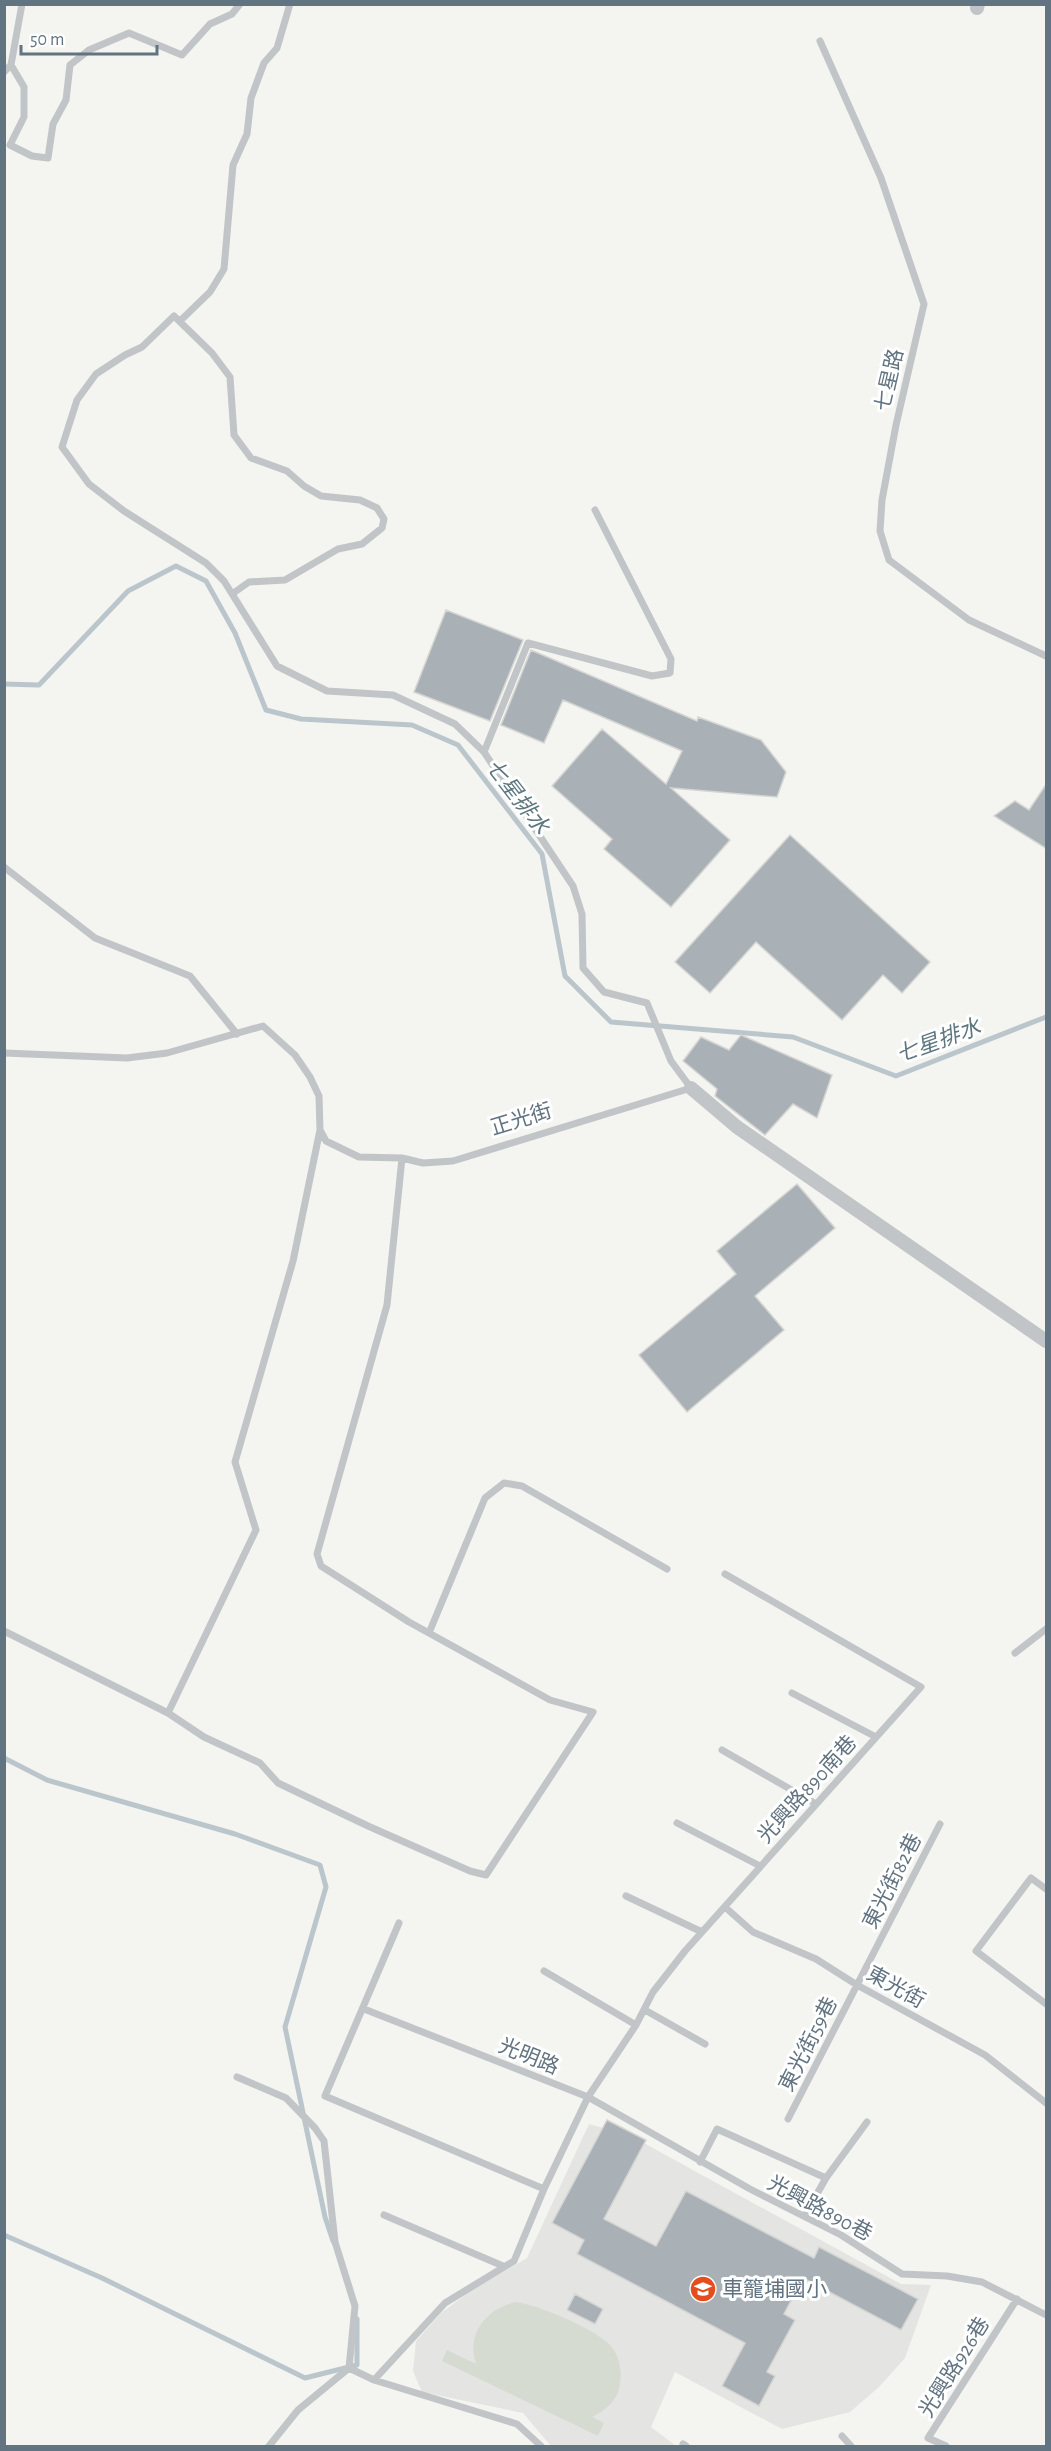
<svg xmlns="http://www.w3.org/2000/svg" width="1051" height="2451" viewBox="0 0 1051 2451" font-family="'Alegreya Sans','Noto Sans TC',sans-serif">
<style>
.built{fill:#e4e5e3}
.green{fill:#d5dbd1}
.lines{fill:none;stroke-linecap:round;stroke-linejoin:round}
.stream{stroke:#bac6cb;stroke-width:5}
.building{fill:#a9b1b6;stroke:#d5d5d3;stroke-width:1.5}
.service{stroke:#c1c5c8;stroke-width:7}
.minor{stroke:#c1c5c8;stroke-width:14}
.labels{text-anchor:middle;stroke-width:6;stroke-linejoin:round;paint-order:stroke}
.street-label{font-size:21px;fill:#627381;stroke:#fff}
.poi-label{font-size:21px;fill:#627381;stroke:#fff;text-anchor:start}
.water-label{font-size:22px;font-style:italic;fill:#5e767f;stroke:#fff}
</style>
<rect width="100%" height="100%" fill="#f4f4f0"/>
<path class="built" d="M589 2124 631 2136 901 2284 931 2285 905 2358 879 2387 850 2412 782 2429 675 2372 651 2427 676 2446H551L523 2413 422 2392 413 2371 416 2341 441 2313 469 2292 527 2258Z"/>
<path class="green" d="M515 2302C537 2304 595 2329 610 2345 620 2356 622 2370 620 2384 618 2400 606 2410 592 2417L604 2423 598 2436 442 2361 447 2350 476 2364C466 2333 486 2310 515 2302Z"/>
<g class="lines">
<path class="stream" d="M4 684 39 685 128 591 176 566 206 581 235 633 266 710 301 719 412 725 458 745 542 854 565 976 611 1022 793 1037 896 1076 1046 1017
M4 1758 47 1780 235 1834 320 1865 326 1887 285 2027 325 2217 333 2241
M4 2235 102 2278 305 2378 357 2365V2319"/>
</g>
<path class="building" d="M446 610 523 640 490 721 414 692Z
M531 650 697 721 698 717 761 740 786 772 777 797 671 788 730 840 671 907 604 849 612 839 552 786 602 729 666 784 682 751 563 700 544 743 501 725Z
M1047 783V849L994 816 1015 801 1029 810Z
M790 835 930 962 902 993 883 975 842 1020 756 942 710 993 675 962Z
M741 1035 832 1075 817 1118 793 1104 765 1135 715 1096 717 1089 683 1061 701 1037 729 1050Z
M797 1184 835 1228 755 1296 784 1330 687 1412 639 1355 736 1274 717 1251Z
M607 2120 646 2140 604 2219 656 2246 686 2191 814 2258 819 2247 918 2299 901 2330 803 2278 784 2314 795 2320 767 2372 775 2376 759 2406 722 2386 745 2343 577 2254 584 2240 552 2223Z
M575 2294 603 2309 595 2324 567 2310Z"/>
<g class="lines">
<path class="service" d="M820 41 881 178 924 304 896 425 882 500 880 531 889 560 969 620 1046 656
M11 65 24 87V117L10 145 32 156 48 158 53 124 66 100 70 65 89 50 129 33 182 55 210 24 232 14 240 4
M4 72 11 65 22 4
M180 321 210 292 224 269 233 165 247 134 251 98 264 63 277 48 290 4
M484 752 528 643 652 676 670 673 671 659 595 510
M4 867 95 938 190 976 237 1034
M4 1053 127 1058 167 1053 263 1026 295 1055 310 1077 319 1096 320 1130 326 1141 359 1157 402 1158 423 1163 453 1161 691 1088 671 1061 647 1003 604 992 583 968 582 914 573 886 484 752 455 724 393 695 327 691 277 666 224 581 206 563 124 511 89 484 62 447 77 400 96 374 125 355 142 347 174 316 212 353 230 377 234 435 251 458 287 471 304 486 321 496 360 500 377 508 384 519 382 528 362 544 338 549 285 580 249 582 232 594
M725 1574 921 1687 685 1951 653 1992 636 2025 588 2097 750 2189 841 2235 902 2274 947 2276 982 2282 1046 2315
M4 1631 168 1713 204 1737 260 1763 278 1783 368 1826 470 1871 486 1875 593 1712 550 1700 409 1622 321 1566 317 1554 387 1305 402 1158
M429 1633 485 1498 504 1483 522 1486 667 1569
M1015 1653 1046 1629
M792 1693 876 1737
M168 1713 256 1530 235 1462 293 1261 320 1130
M722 1750 816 1804
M677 1823 760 1866
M1046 1889 1031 1878 976 1951 1046 2004
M626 1896 702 1932
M725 1907 753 1932 816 1959 857 1985 985 2055 1046 2103
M399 1923 325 2096 544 2189
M544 1971 636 2025
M364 2009 588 2097 544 2189 514 2261 445 2303 374 2380
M645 2010 705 2044
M237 2077 286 2098 315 2128 324 2141 335 2242 355 2306 349 2368 298 2410 269 2446
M788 2119 940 1824
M700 2162 717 2129 826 2178
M384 2215 503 2266
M805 2215 826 2178 867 2122
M349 2368 374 2380 517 2424 541 2446
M842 2436 851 2446
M683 2444 686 2446
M946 2446 928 2438 1017 2299"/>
<path class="minor" d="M977 8 978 4
M691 1088 737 1127 1046 1341"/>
</g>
<defs>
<symbol id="school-disc" viewBox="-11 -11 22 22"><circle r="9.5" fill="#e64d1e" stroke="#fff"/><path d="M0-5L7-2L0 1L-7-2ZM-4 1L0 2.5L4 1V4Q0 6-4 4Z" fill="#fff"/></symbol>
</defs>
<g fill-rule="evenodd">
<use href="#school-disc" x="688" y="2274" width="30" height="30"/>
</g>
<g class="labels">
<g class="street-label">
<text transform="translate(889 380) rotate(-77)" y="7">七星路</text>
<text transform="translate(521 1119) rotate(-17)" y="7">正光街</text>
<text transform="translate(807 1789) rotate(-48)" y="7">光興路890南巷</text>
<text transform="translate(892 1881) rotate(-63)" y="7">東光街82巷</text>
<text transform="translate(896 1987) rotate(29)" y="7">東光街</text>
<text transform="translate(808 2044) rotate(-63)" y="7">東光街59巷</text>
<text transform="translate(529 2056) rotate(22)" y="7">光明路</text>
<text transform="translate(820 2208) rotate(28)" y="7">光興路890巷</text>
<text transform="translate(954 2367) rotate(-58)" y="7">光興路926巷</text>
</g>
<g class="poi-label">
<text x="722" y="2296">車籠埔國小</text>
</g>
<g class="water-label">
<text transform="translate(518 796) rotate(52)" y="8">七星排水</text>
<text transform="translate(938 1040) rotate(-20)" y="8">七星排水</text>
</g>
</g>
<rect width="1051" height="2451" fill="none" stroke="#627381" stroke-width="12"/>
<path d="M21 45v9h136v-9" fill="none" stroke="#627381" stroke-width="3"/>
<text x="30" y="45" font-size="18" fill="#627381" stroke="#ffffff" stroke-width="4.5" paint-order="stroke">50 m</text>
</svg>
